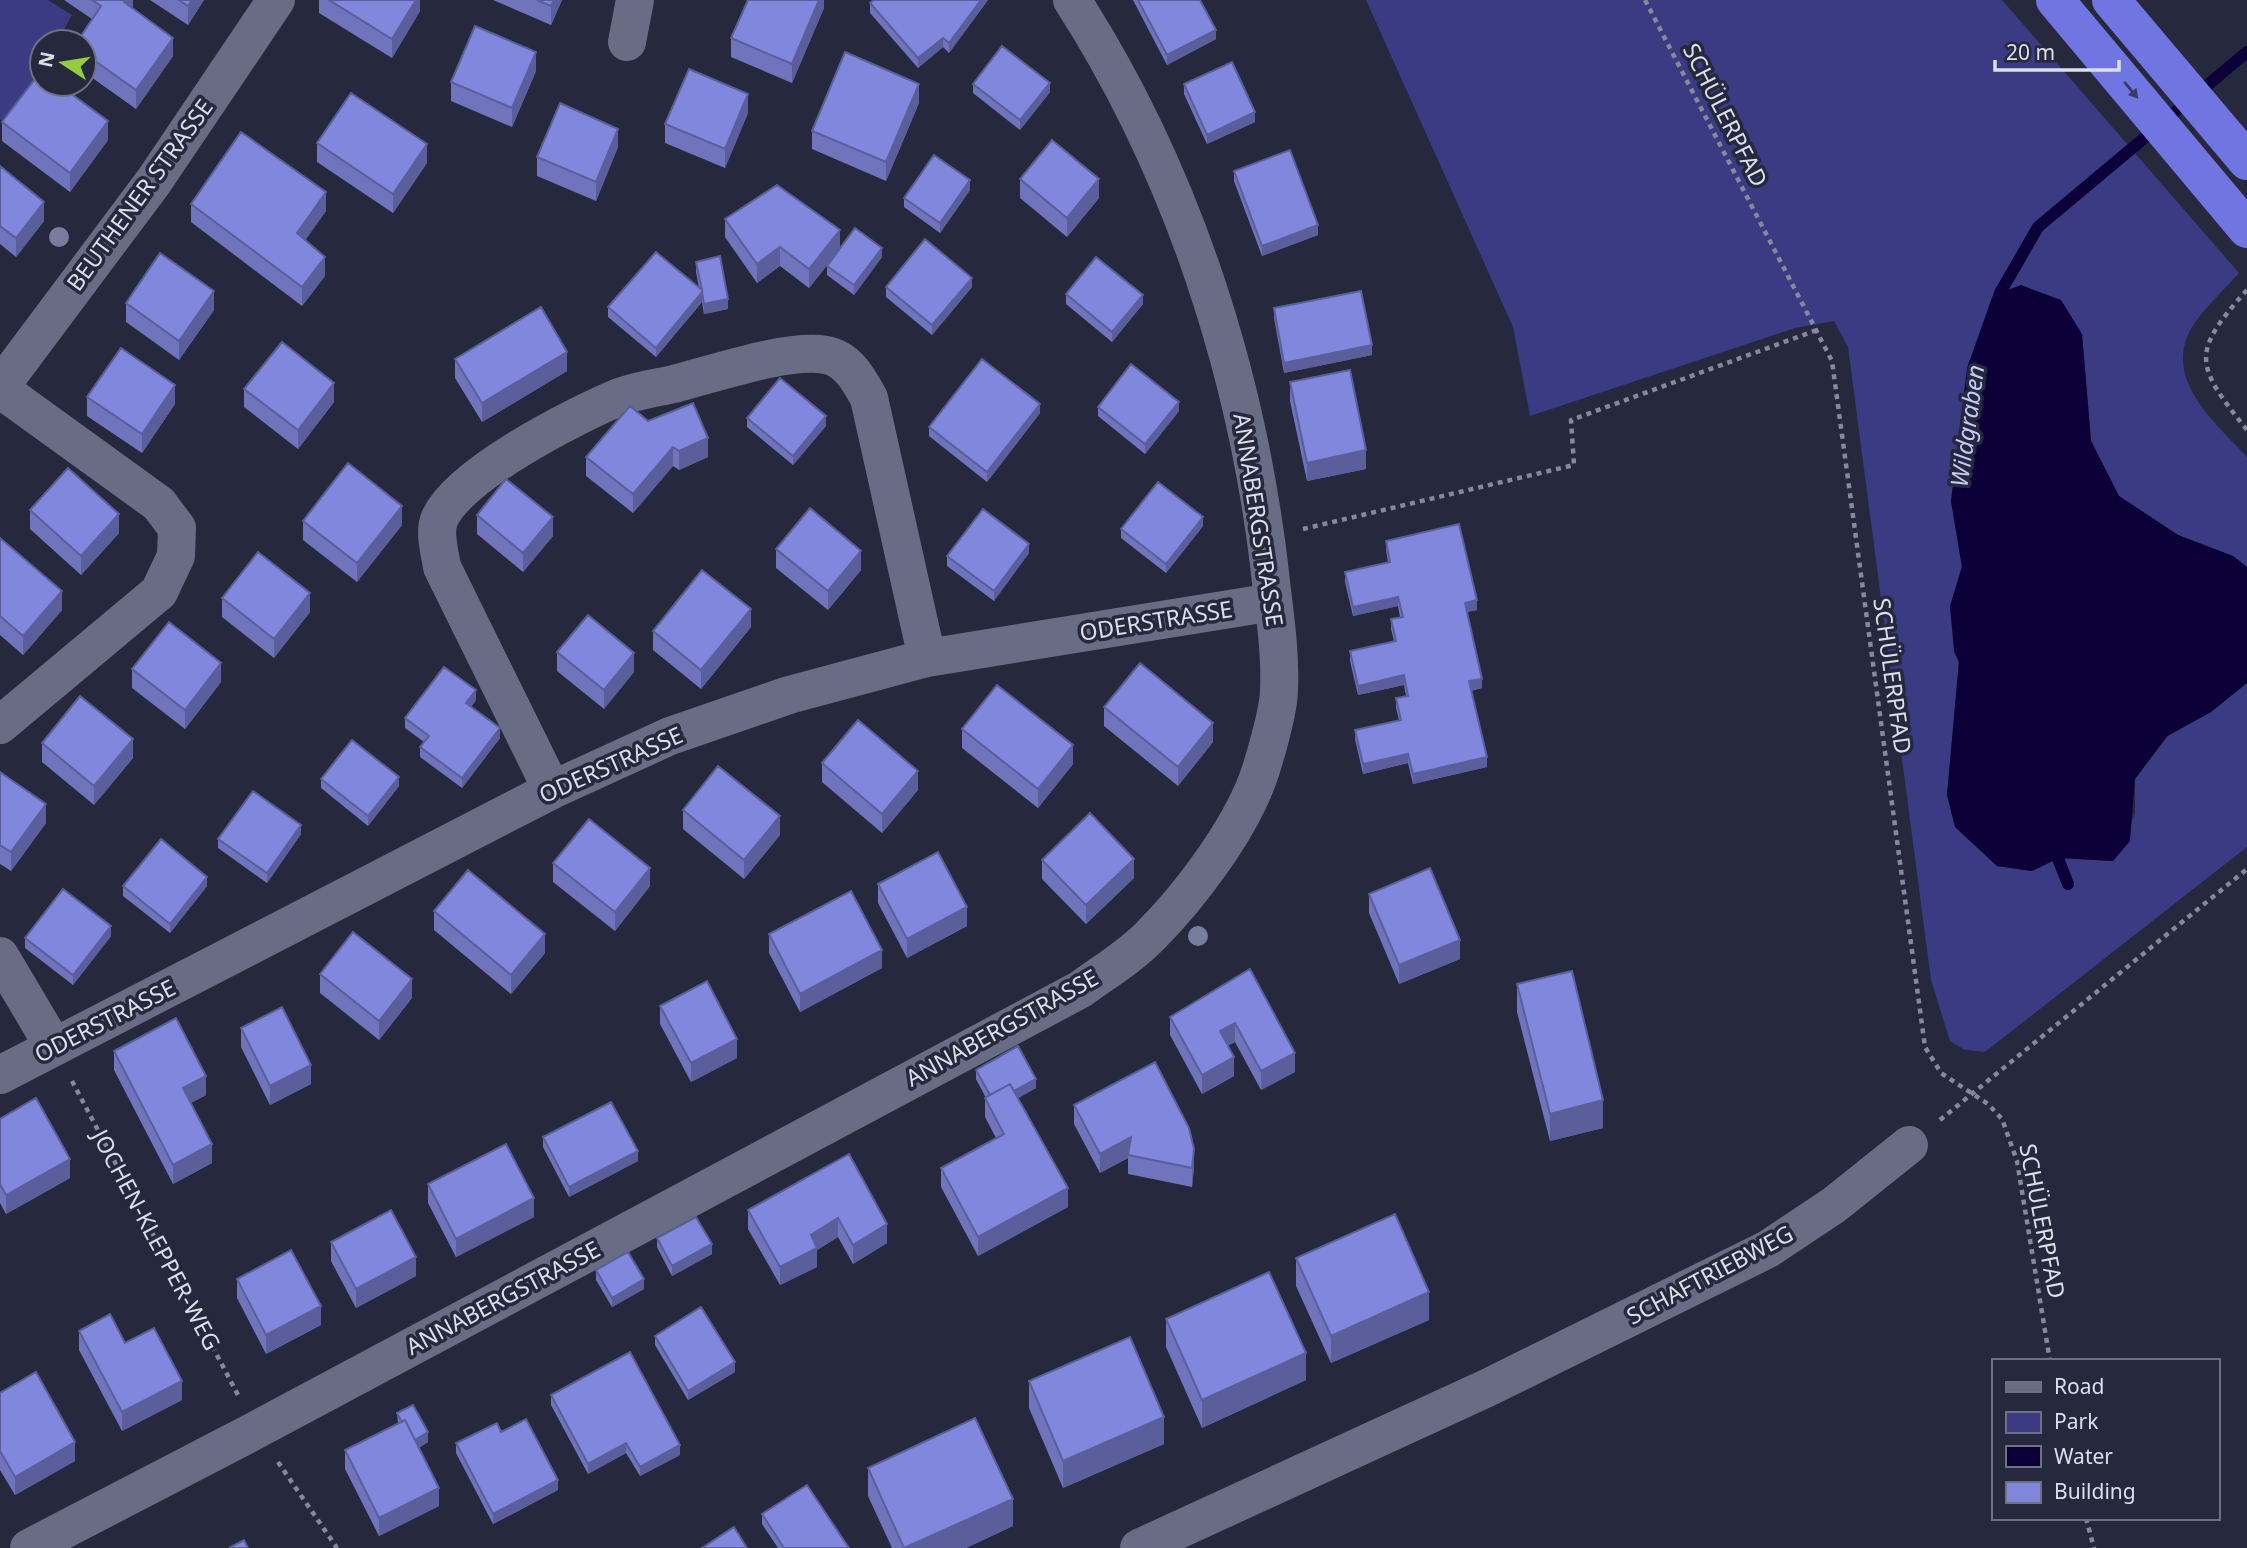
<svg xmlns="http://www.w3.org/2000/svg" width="2247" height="1548" viewBox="0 0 2247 1548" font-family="'Noto Sans',sans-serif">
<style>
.green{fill:#3a3b83}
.water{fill:#0b0037}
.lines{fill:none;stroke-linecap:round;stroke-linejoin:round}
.stream{stroke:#0b0037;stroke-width:12}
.path{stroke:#87899a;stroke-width:4.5;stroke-dasharray:5 5;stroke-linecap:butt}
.street{stroke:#686c84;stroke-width:38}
.highway{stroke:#7175e2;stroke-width:38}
.tree{fill:#787d9e}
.wall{fill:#6f74bd}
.shaded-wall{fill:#5a5e9a}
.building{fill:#8187dc;stroke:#5a5e9a;stroke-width:2}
.oneway{fill:#393b66}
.labels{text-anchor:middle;stroke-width:7;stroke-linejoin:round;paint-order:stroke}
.street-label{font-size:23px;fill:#dddfed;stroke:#26283d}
.water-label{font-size:24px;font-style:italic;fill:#c5cbf7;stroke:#26283d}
</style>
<rect width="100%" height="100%" fill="#26283d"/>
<path class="green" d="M0 0H48L72 15 57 42H42V80L4 122 0 119Z
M1366 0H2002L2239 273C2223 292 2194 316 2186 340 2170 387 2220 427 2247 457V567L2233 556 2178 535 2119 496 2091 441 2082 334 1973 369 1957 501 1968 567 1956 607 1960 650 1947 795 1955 827 1997 866 2032 871 2059 858 2113 861 2135 814V779L2168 736 2211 712 2247 683V847L1985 1052 1965 1050 1950 1041 1931 980 1848 347 1834 321 1795 328 1530 416 1513 327Z"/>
<path class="water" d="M2021 285 2061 300 2082 334 2091 441 2119 496 2178 535 2233 556 2247 567V683L2211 712 2167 736 2135 779 2130 841 2113 861 2059 858 2032 871 1997 866 1955 827 1947 795 1960 650 1956 607 1968 567 1957 501 1973 369 2000 293Z"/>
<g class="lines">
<path class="stream" d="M1964 659 1960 650 1956 607 1968 567 1957 501 1973 369 2000 293 2038 227 2247 52
M2052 843 2068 884"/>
<path class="path" d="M1645 0 1832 361 1925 1047 1941 1073 1988 1104 2002 1119 2017 1161 2050 1361
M2247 290C2189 354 2196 366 2247 430
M1303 529 1574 465 1571 420 1817 330
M72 1081 238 1395
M1940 1120 2247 869
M278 1462 337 1548
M2086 1518 2094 1548"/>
<path class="street" d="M627 42 635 0
M0 387 154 181 276 0
M0 389 159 504 177 528 176 556 159 592 0 725
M552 790 442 567C440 553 434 534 439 520 456 476 574 416 617 398 635 391 656 388 674 384 713 374 788 348 826 355 848 359 859 380 869 398L927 658
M0 956 54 1047
M0 1075 552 790 670 736 789 695 927 658 1273 602
M29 1548 256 1430 1081 989C1104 972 1131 956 1151 935 1190 896 1237 833 1257 781 1264 762 1279 710 1279 690 1281 649 1273 604 1269 564 1245 366 1180 168 1072 0
M1139 1548 1487 1388 1768 1249 1834 1205 1909 1145"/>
<path class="highway" d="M2055 0 2247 229
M2111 0 2247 161"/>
</g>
<g class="tree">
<circle cx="59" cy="237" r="10"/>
<circle cx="1198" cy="936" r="10"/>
</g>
<path class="wall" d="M64 0H133V5L132 8 173 56 136 109 84 72V42L92 19Z
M150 0H204L188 25Z
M319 0H420V11L392 58 319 13Z
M493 0H562L551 25Z
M824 0V8L792 83 731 57V38Z
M874 0H988L949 53 943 47 918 68 870 13V3Z
M1133 0H1200L1216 39 1167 65Z
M536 71 512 127 451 101V82Z
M973 84 1050 92 1020 130 973 93Z
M1184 84 1255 122 1207 144 1184 94Z
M919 103 886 181 812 149V131Z
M748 113 725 168 665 143V124Z
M2 122 108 140 70 192 2 141Z
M317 143 427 163 393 213 317 162Z
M618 147 596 201 537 176V157Z
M0 166 44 221 16 257 0 244Z
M1234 171 1318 235 1262 256 1234 181Z
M1020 179 1099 198 1067 237 1020 198Z
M970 190 940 233 904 207V198Z
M191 204 326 211 305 240 325 276 302 306 191 222Z
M725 219 840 249 882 257 854 295 827 275V266L836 254 809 288 780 266 757 283 725 237Z
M696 262 728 309 704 314 702 302 656 357 608 317V307L699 288 696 272Z
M886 287H972L932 335 886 297Z
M1066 294 1143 304 1112 342 1066 304Z
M126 303 214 310 179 360 126 322Z
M1274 308 1372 355 1284 373 1274 318Z
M455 359 567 371 482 422 455 378Z
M1290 382 1366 469 1307 481 1290 401Z
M244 389 334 402 298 449 244 407Z
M87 397 175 404 142 453 87 416Z
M1098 407 1179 411 1145 454 1098 416Z
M1040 413 987 482 929 436V427Z
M747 418 826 426 793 465 747 427Z
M648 421 708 457 679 470 673 466 633 513 586 476V457Z
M30 510 119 533 81 575 30 529Z
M477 515 553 536 523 572 477 534Z
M303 521 402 525 357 582 303 540Z
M1203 526 1166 573 1121 538V529Z
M0 538 62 610 23 655 0 635Z
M1386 541 1477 610 1467 612 1482 688 1471 691 1487 767 1413 784 1408 763 1363 774 1355 739V730L1399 720 1396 708V698L1406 696 1404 685 1358 695 1350 661V651L1394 641 1391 629V619L1400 617 1398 606 1353 616 1345 582V572L1388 563 1386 550Z
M776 549 861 570 828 610 776 568Z
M1029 553 994 601 947 566V556Z
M222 598 310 612 274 658 222 617Z
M751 627 701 689 653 650V631Z
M557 652 634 672 604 709 557 671Z
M132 669 221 682 185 729 132 688Z
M476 700 471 707 500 738 462 788 420 757V747L424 742 405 728V718Z
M1104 707 1213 742 1178 786 1104 726Z
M962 729 1073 764 1038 808 962 748Z
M42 743 133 758 94 805 42 762Z
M822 763 918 790 882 833 822 782Z
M0 772 46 823 11 871 0 864Z
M321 779 399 786 368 826 321 788Z
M683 810 780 835 744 879 683 829Z
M301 834 267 883 218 848V839Z
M1042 860 1134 878 1086 924 1042 879Z
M553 863 650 886 615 931 553 882Z
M878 884 967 926 907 958 878 903Z
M123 886H207L170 933 123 896Z
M1369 894 1460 959 1399 984 1369 913Z
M434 911 545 953 511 994 434 930Z
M769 934 882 968 800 1012 769 953Z
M111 936 73 985 25 948V938Z
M1250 969 1295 1072 1261 1090 1235 1042 1227 1046 1234 1076 1202 1094 1170 1035V1017Z
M320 974 412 998 379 1040 320 993Z
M1517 984 1603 1128 1550 1141 1517 1012Z
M660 1006 737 1058 691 1082 660 1024Z
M241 1028 311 1084 270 1105 241 1047Z
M114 1051 206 1095 191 1103 212 1163 173 1184 114 1070Z
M976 1070 1036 1088 1018 1098 1068 1207 978 1256 941 1187V1168L996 1138 985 1117V1098H986L976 1079Z
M1074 1105 1194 1168 1192 1187 1128 1174V1158L1100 1173 1074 1124Z
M0 1119 70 1178 6 1214 0 1203Z
M543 1137 638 1161 569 1197 543 1147Z
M849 1154 887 1243 853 1264 838 1237 817 1250V1267L780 1285 748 1229V1210Z
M428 1184 534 1217 456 1257 428 1203Z
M657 1238 712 1254 672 1276 657 1247Z
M331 1242 416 1276 356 1308 331 1261Z
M1296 1258 1429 1320 1331 1363 1296 1286Z
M596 1270 644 1289 612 1307 596 1280Z
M237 1279 321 1325 266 1354 237 1298Z
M1166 1319 1306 1380 1202 1428 1166 1347Z
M79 1331 125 1343 182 1400 122 1431 79 1350Z
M655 1336 735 1372 688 1400 655 1345Z
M1029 1381 1164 1444 1063 1488 1029 1408Z
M0 1393 75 1461 15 1495 0 1470Z
M551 1395 680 1455 640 1476 626 1453 588 1474 551 1405Z
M397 1413 428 1442 419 1448 439 1506 379 1536 345 1469V1450L398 1424Z
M501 1432 558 1490 493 1524 456 1453V1443Z
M868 1468 1013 1526 966 1548H892L868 1496Z
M762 1514 849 1548H778L762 1524Z"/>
<path class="shaded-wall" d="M126 0H133V5L124 21V2Z
M192 0H204L188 25V6Z
M416 0H420V11L392 58V39Z
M554 0H562L551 25V6Z
M819 0H824V8L792 83V64Z
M981 0H988L949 53V43Z
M1216 30V39L1167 65V55Z
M173 38V56L136 109V90Z
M943 38V47L918 68V58Z
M536 52V71L512 127V108Z
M1050 83V92L1020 130V120Z
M919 84V103L886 181V162Z
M748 94V113L725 168V149Z
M1255 112V122L1207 144V135Z
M108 121V140L70 192V173Z
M618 129V147L596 201V182Z
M427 144V163L393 213V194Z
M1099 179V198L1067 237V218Z
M970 180V190L940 233V223Z
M326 192V211L297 252V233Z
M44 202V221L16 257V238Z
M1318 225V235L1262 256V246Z
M840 230V249L809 288V269Z
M780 247V266L757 283V264Z
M882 248V257L854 295V285Z
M325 257V276L302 306V287Z
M972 278V287L932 335V325Z
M214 291V310L179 360V341Z
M702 292V302L656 357V348Z
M1143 295V304L1112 342V332Z
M728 299V309L704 314V304Z
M1372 345V355L1284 373V363Z
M567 352V371L482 422V403Z
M334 383V402L298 449V430Z
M175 385V404L142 453V434Z
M1179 402V411L1145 454V444Z
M1040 404V413L987 482V472Z
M826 416V426L793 465V456Z
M708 438V457L679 470V451Z
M673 447V466L633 513V494Z
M1366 450V469L1307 481V463Z
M402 506V525L357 582V563Z
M119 514V533L81 575V556Z
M553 517V536L523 572V553Z
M1203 517V526L1166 573V564Z
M1029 544V553L994 601V591Z
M861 551V570L828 610V591Z
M62 591V610L23 655V636Z
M310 593V612L274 658V639Z
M1398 597V606L1353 616V607Z
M1477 600V610L1465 612V603Z
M751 609V627L701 689V670Z
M634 653V672L604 709V690Z
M221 663V682L185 729V710Z
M1404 675V685L1358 695V686Z
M1482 679V688L1469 691V681Z
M476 690V700L466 713V703Z
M1213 723V742L1178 786V767Z
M500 728V738L462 788V778Z
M133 739V758L94 805V786Z
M1073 745V764L1038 808V789Z
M1408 754V763L1363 774V764Z
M1487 757V767L1413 784V774Z
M918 771V790L882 833V814Z
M399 777V786L368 826V816Z
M46 804V823L11 871V852Z
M780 816V835L744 879V860Z
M301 825V834L267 883V873Z
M1134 859V878L1086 924V905Z
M650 868V886L615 931V912Z
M207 877V886L170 933V924Z
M967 907V926L907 958V939Z
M111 926V936L73 985V975Z
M545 934V953L511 994V975Z
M1460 940V959L1399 984V965Z
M882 950V968L800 1012V994Z
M412 979V998L379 1040V1021Z
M1235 1023V1042L1220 1050V1031Z
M737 1039V1058L691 1082V1063Z
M1295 1053V1072L1261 1090V1071Z
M1234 1057V1076L1202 1094V1075Z
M311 1065V1084L270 1105V1086Z
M206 1076V1095L183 1107V1088Z
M1036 1079V1088L994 1112V1102Z
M1603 1100V1128L1550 1141V1114Z
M1131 1137 1128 1158 1100 1173V1154Z
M212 1144V1163L173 1184V1165Z
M1194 1149V1168L1192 1187V1168Z
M638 1151V1161L569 1197V1187Z
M70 1159V1178L6 1214V1195Z
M1068 1188V1207L978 1256V1237Z
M534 1198V1217L456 1257V1239Z
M838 1218V1237L817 1250V1267L780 1285V1267L811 1235Z
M887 1224V1243L853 1264V1245Z
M712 1244V1254L672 1276V1266Z
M416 1257V1276L356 1308V1289Z
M644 1279V1289L612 1307V1298Z
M1429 1292V1320L1331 1363V1336Z
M321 1306V1325L266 1354V1335Z
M1306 1353V1380L1202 1428V1400Z
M735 1362V1372L688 1400V1391Z
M182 1381V1400L122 1431V1412Z
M1164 1417V1444L1063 1488V1461Z
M428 1432V1442L413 1451V1441Z
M75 1442V1461L15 1495V1477Z
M626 1443V1453L588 1474V1464Z
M680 1445V1455L640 1476V1467Z
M558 1480V1490L493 1524V1514Z
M439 1488V1506L379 1536V1518Z
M1013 1499V1526L966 1548H906Z"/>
<path class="building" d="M92 0H126L124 2 173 38 136 90 84 53V42H77L101 6Z
M179 0H192L188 6Z
M329 0H416L392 39Z
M537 0H554L551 6Z
M748 0H819L792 64 731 38Z
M874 0H981L949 43 943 38 918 58 870 3Z
M1138 0H1200L1216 30 1167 55Z
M475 26 536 52 512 108 451 82Z
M1002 46 1050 83 1020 120 973 84Z
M845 52 919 84 886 162 812 131Z
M1232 62 1255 112 1207 135 1184 84Z
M689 69 748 94 725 149 665 124Z
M41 71 42 72V84H58L108 121 70 173 2 122Z
M351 93 427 144 393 194 317 143Z
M560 103 618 129 596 182 537 157Z
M241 132 326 192 297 233 325 257 302 287 191 204Z
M1052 140 1099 179 1067 218 1020 179Z
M1290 150 1318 225 1262 246 1234 171Z
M934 155 970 180 940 223 904 198Z
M0 166 44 202 16 238 0 226Z
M777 185 840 230 809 269 780 247 757 264 725 219Z
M855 228 882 248 854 285 827 266Z
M925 239 972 278 932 325 886 287Z
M656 252 702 290 696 262 720 256 728 299 704 304 702 292 656 348 608 307Z
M160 253 214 291 179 341 126 303Z
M1096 257 1143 295 1112 332 1066 294Z
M1361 291 1372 345 1284 363 1274 308Z
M541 307 567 352 482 403 455 359Z
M282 342 334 383 298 430 244 389Z
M121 348 175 385 142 434 87 397Z
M982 359 1040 404 987 472 929 427Z
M1131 364 1179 402 1145 444 1098 407Z
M1350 370 1366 450 1307 463 1290 382Z
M780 378 826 416 793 456 747 418Z
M693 403 708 438 679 451 673 447 633 494 586 457 630 406 648 421Z
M348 463 402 506 357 563 303 521Z
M68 468 119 514 81 556 30 510Z
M506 479 553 517 523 553 477 515Z
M1158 482 1203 517 1166 564 1121 529Z
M810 508 861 551 828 591 776 549Z
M983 509 1029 544 994 591 947 556Z
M1459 524 1477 600 1465 603 1482 679 1469 681 1487 757 1413 774 1408 754 1363 764 1355 730 1401 720 1396 698 1408 696 1404 675 1358 686 1350 651 1396 641 1391 619 1403 617 1398 597 1353 607 1345 572 1390 562 1386 541Z
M0 538 62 591 23 636 0 616Z
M258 552 310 593 274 639 222 598Z
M702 570 751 609 701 670 653 631Z
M588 615 634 653 604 690 557 652Z
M169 622 221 663 185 710 132 669Z
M1140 663 1213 723 1178 767 1104 707Z
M444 667 476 690 466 703 500 728 462 778 420 747 429 736 405 718Z
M997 685 1073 745 1038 789 962 729Z
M80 696 133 739 94 786 42 743Z
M858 720 918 771 882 814 822 763Z
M352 740 399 777 368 816 321 779Z
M718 766 780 816 744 860 683 810Z
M0 772 46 804 11 852 0 845Z
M253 791 301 825 267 873 218 839Z
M1090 813 1134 859 1086 905 1042 860Z
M589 819 650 868 615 912 553 863Z
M161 839 207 877 170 924 123 886Z
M938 852 967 907 907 939 878 884Z
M1430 868 1460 940 1399 965 1369 894Z
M468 870 545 934 511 975 434 911Z
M63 889 111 926 73 975 25 938Z
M851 891 882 950 800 994 769 934Z
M353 932 412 979 379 1021 320 974Z
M1250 969 1295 1053 1261 1071 1235 1023 1220 1031 1234 1057 1202 1075 1170 1017Z
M1572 971 1603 1100 1550 1114 1517 984Z
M707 981 737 1039 691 1063 660 1006Z
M282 1007 311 1065 270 1086 241 1028Z
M176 1018 206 1076 183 1088 212 1144 173 1165 114 1051Z
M1018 1046 1036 1079 1014 1091 1010 1084 990 1095 976 1070Z
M1155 1062 1189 1128 1194 1149 1192 1168 1128 1155 1131 1137 1100 1154 1074 1105Z
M1010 1084 1068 1188 978 1237 941 1168 1004 1134 985 1098Z
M36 1098 70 1159 6 1195 0 1184V1119Z
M611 1102 638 1151 569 1187 543 1137Z
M506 1144 534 1198 456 1239 428 1184Z
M849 1154 887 1224 853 1245 838 1218 811 1235 817 1248 780 1267 748 1210Z
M391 1210 416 1257 356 1289 331 1242Z
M1395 1214 1429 1292 1331 1336 1296 1258Z
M696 1217 712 1244 672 1266 657 1238Z
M291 1250 321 1306 266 1335 237 1279Z
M628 1252 644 1279 612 1298 596 1270Z
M1269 1272 1306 1353 1202 1400 1166 1319Z
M701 1307 735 1362 688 1391 655 1336Z
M110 1314 125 1343 154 1328 182 1381 122 1412 79 1331Z
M1130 1337 1164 1417 1063 1461 1029 1381Z
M630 1352 680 1445 640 1467 626 1443 588 1464 551 1395Z
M36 1372 75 1442 15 1477 0 1451V1393Z
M413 1405 428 1432 415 1440 405 1420 402 1422 397 1413Z
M975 1418 1013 1499 904 1548 868 1468Z
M526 1419 558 1480 493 1514 456 1443 497 1423 501 1432Z
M405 1420 439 1488 379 1518 345 1450Z
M807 1485 849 1548H784L762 1514Z
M734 1527 747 1548H702Z
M244 1540 248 1548H229Z"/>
<defs><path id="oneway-solid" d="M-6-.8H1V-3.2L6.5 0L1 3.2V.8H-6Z" transform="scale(1.75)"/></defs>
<use class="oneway" href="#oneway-solid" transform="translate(2131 90) rotate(50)"/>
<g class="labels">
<g class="street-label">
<text transform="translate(1725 115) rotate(63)" y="8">SCHÜLERPFAD</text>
<text transform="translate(140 195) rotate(-54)" y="8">BEUTHENER STRASSE</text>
<text transform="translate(1258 520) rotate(81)" y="8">ANNABERGSTRASSE</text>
<text transform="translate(1156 621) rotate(-9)" y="8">ODERSTRASSE</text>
<text transform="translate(1892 676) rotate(82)" y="8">SCHÜLERPFAD</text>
<text transform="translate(611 765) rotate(-24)" y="8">ODERSTRASSE</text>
<text transform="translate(105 1021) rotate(-27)" y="8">ODERSTRASSE</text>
<text transform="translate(1002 1028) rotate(-29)" y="8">ANNABERGSTRASSE</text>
<text transform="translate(2042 1221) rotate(79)" y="8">SCHÜLERPFAD</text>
<text transform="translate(156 1240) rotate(62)" y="8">JOCHEN-KLEPPER-WEG</text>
<text transform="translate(1710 1275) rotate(-28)" y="8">SCHAFTRIEBWEG</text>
<text transform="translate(503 1298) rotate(-28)" y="8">ANNABERGSTRASSE</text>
</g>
<g class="water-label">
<text transform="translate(1968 426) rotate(-82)" y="8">Wildgraben</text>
</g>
</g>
<rect x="1992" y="1359" width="228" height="161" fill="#26283d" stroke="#6f7183" stroke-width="2"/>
<rect x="2006" y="1382" width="35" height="10" fill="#686c84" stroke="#6f7183" stroke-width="2"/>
<text x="2054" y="1394" font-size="21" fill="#dddfed">Road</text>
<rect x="2006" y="1412" width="35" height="21" fill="#3a3b83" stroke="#6f7183" stroke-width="2"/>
<text x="2054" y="1429" font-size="21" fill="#dddfed">Park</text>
<rect x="2006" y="1446" width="35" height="21" fill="#0b0037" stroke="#6f7183" stroke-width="2"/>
<text x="2054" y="1464" font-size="21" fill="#dddfed">Water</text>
<rect x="2006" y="1482" width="35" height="21" fill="#8187dc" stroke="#6f7183" stroke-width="2"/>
<text x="2054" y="1499" font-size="21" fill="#dddfed">Building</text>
<g transform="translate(63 63) rotate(282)"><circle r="33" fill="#26283d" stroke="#6f7183" stroke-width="2"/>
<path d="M0-5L12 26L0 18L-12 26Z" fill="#94cc3d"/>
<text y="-10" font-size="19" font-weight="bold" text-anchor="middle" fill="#dddfed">N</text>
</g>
<path d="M1995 60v10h124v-10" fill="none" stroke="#dddfed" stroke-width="3.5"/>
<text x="2006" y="60" font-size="21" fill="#dddfed" stroke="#26283d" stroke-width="5" paint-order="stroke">20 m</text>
</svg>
